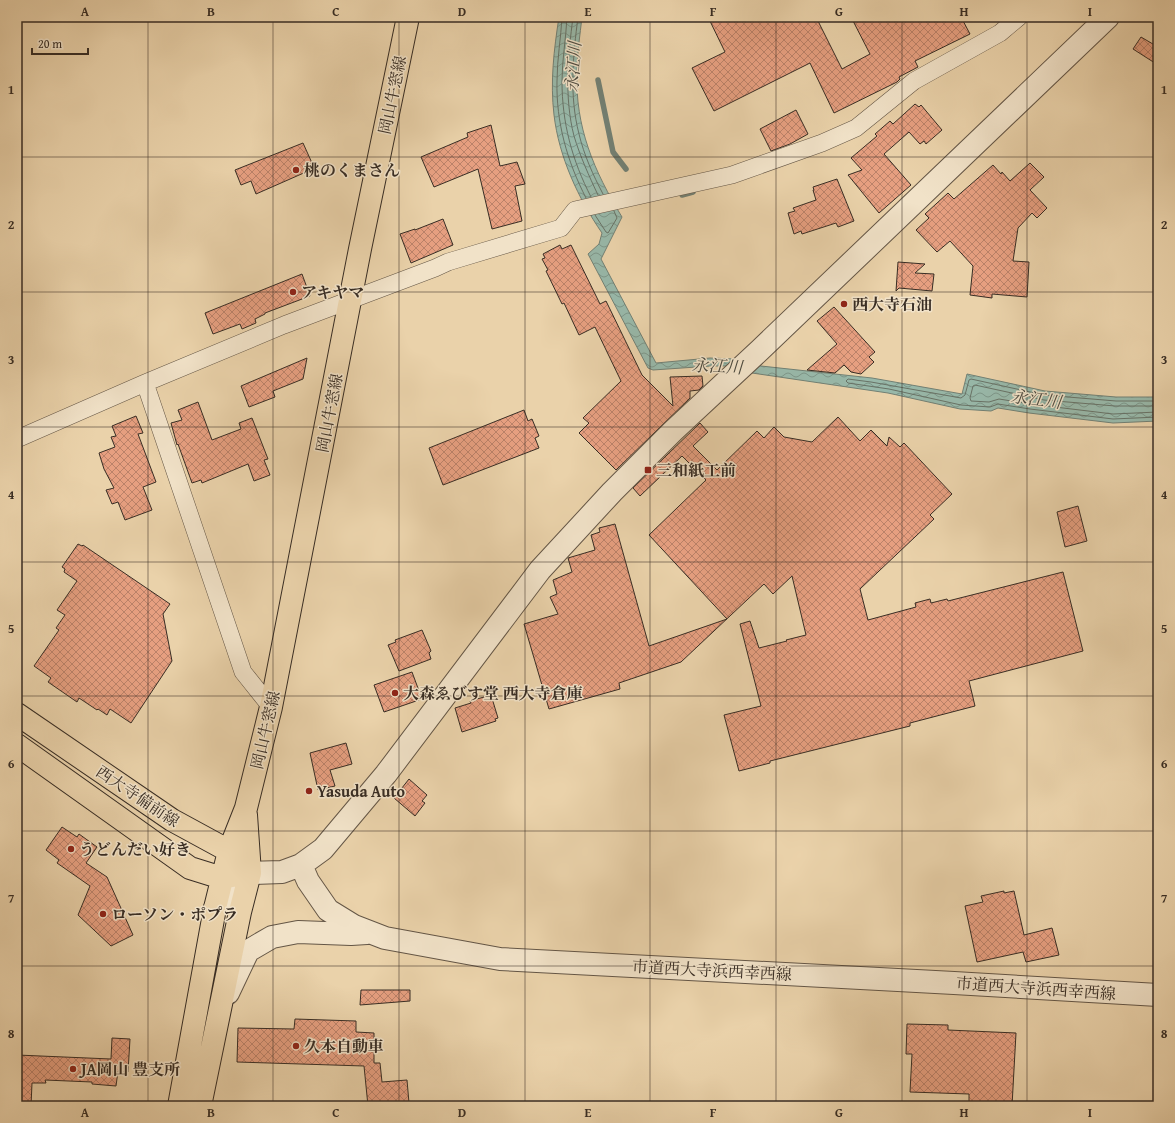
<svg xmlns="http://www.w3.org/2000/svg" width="1175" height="1123" viewBox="0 0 1175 1123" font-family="'Gentium Book Plus','Noto Serif JP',serif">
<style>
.water{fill:url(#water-waves);stroke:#728074}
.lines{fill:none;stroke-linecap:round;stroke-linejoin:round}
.shore{stroke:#687266;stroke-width:1}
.stream{stroke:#728074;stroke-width:5.5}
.building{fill:url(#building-cross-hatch);stroke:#382d24}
.minor-casing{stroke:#645646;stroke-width:18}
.tertiary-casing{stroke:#645646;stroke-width:24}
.primary-casing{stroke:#382d24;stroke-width:24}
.minor{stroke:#f1e2c8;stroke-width:17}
.tertiary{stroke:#f1e2c8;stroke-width:22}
.primary{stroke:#ead2aa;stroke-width:22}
.grid{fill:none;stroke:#382d24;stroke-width:1;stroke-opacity:0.55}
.poi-dot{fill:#8f2418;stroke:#f1e2c8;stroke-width:1.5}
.labels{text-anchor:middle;stroke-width:3;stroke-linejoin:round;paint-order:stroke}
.street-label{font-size:16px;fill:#382d24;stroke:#f1e2c8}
.poi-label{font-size:16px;font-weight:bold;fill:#382d24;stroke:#f1e2c8;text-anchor:start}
.water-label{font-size:17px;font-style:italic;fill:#4b493f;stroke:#f1e2c8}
.neatline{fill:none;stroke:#382d24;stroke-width:1.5}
.grid-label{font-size:13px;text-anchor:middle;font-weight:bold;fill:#382d24}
</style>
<defs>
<pattern id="water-waves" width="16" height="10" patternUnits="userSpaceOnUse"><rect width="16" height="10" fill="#98b8a9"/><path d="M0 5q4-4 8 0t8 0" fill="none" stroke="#7d9689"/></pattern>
<pattern id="building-cross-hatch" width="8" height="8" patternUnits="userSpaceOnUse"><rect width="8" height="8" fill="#e69f80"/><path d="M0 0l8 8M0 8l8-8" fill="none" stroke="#bb8269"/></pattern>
</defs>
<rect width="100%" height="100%" fill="#ead2aa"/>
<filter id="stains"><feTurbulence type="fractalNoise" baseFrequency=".005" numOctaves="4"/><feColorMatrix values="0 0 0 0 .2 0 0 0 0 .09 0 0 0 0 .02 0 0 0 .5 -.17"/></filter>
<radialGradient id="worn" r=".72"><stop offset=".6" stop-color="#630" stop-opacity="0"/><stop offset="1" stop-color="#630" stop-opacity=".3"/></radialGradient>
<path class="water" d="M559 17H582C580 35 577 54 577 72 575 127 594 171 622 217L601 259 656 363 710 358 734 359 761 366 872 378 962 394 967 374 1045 391 1116 397H1158V421L1113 423 1029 413 998 408 991 411 960 409 888 393 752 373 727 366H711L653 370 648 368 588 254 599 244 602 233C578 198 559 157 554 115 550 82 554 49 559 17Z"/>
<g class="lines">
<path class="shore" d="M562 17C561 38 557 59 557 81 556 122 567 161 586 198
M567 17C566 39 562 60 562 81 562 123 572 160 591 197
M573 17C568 56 564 97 574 136 580 156 589 176 598 195
M578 17C573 56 569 95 579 134 584 155 593 175 603 194
M595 215 606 232 608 233 617 218 614 211
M1158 401H1116L1044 395 971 379 969 380 965 395 961 398 871 382 848 379 846 381 848 383 889 389 961 405 990 407 998 404 1030 409 1113 419 1158 417
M1158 406H1115L1044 400 975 385 973 386 970 398 971 401 989 402 999 399 1030 404 1113 414 1158 412"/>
<path class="stream" d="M1021 23 1029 17
M598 80 613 152 626 169
M682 195 693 192"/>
</g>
<path class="building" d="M708 17H816L842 69 870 54 851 17H961L970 34 915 61 918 67 899 77 900 79 897 82 834 113 810 63 714 111 692 68 725 52Z
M1141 37 1158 47V65L1133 49Z
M915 104 919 107 921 105 942 130 926 144 924 141 920 144 909 132 884 154 911 185 879 213 848 175 862 170 851 158 877 136 875 134 890 121 893 124Z
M796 110 808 134 790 144 771 151 760 129Z
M491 125 500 166 517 162 525 184 515 186 522 221 492 229 478 169 434 187 421 157 468 137 467 133Z
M303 143 312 163 304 166 306 172 256 194 251 181 241 185 235 170Z
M1030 163 1044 177 1030 190 1047 208 1037 218 1032 213 1018 228 1013 261 1029 262 1027 297 992 294V298L970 295 973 266 950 241 937 252 916 230 929 218 925 214 948 193 954 199 993 165 1001 174 1002 172 1010 181Z
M837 179 854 221 838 227 836 223 802 234 801 231 794 234 788 213 795 211 793 208 816 200 813 190H814L813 187Z
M443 219 453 245 411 263 400 234 415 229V230Z
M560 245 562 249 571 245 600 304 606 301 642 375 673 406 670 377 702 376 703 386 699 390 690 391V398L616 470 579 433 589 423 583 418 621 381 595 327 579 335 564 303 562 304 546 271 548 270 542 259 545 258 543 254Z
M898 262 925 264 915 273 934 274 932 291 899 288 896 291Z
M302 274 310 296 265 313V314L255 319 256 323 242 329 240 324 213 334 205 313Z
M834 307 875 352 869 357 874 362 861 374 851 372 844 365 835 373 807 370 837 344 817 321Z
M307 358 303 379 273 391 275 397 249 407 241 386Z
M198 402 212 440 241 429 239 423 252 418 268 459 264 460 270 475 254 481 248 464 202 483 201 480 192 483 178 444 177 445 171 423 182 420 178 410Z
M524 410 528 421 532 419 539 436 535 438 539 448 443 485 429 448Z
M136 416 143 433 138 434 156 482 143 487 152 510 125 520 118 502 112 504 106 490 114 488 104 469 99 453 115 447 111 437 116 436 112 426Z
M838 417 860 441 871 430 887 446 889 437 900 447 904 443 952 494 930 515 934 519 860 589 868 620 916 607 915 603 930 599 931 603 947 599 948 601 1063 572 1083 651 969 681 975 706 910 723V726L770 761V763L739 771 724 715 761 706 740 624 750 621 759 648 787 641 786 640 806 635 792 576 773 594 764 584 681 662 619 683 620 689 549 709 524 624 558 614 550 597 557 594 553 580 572 572 568 558 595 550 591 535 600 532 599 528 615 524 649 646 727 619 649 535 706 480 682 456 640 496 633 488 700 423 708 432 693 446 717 470 757 431 764 438 774 427 784 437 812 442Z
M1078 506 1087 541 1065 547 1057 512Z
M78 544 82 546 83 545 170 604 163 614 172 661 131 723 110 709 107 715 98 709 97 710 79 698 77 702 48 682 51 678 34 666 59 630 56 628 65 615 57 610 77 581 64 572 65 569 62 567Z
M422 630 431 651 429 653 431 659 399 671 388 645 396 642 395 640Z
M412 672 422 699 384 712 374 685Z
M491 695 498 718 495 719 496 721 462 732 455 708 471 703 470 701Z
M346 743 352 764 330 770 335 786 318 790 310 753Z
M409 779 427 795 422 801 425 803 415 816 394 798Z
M62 827 77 837 79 834 97 847 86 863 107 877 133 935 111 946 78 915 90 886 57 863 59 860 46 850Z
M1004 891V893L1014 891 1024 935 1052 928 1059 955 1026 962 1023 952 977 962 965 906 983 902 981 896Z
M361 990H410V1001L360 1005Z
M295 1019 356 1021V1032L374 1033V1063H380L382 1082 407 1080 409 1103 384 1104V1106H368L364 1066 237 1062 238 1028 294 1029Z
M907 1024 948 1025V1030L1016 1033 1012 1106 969 1104V1094L910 1092 912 1054H906Z
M112 1038 130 1039 128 1072 118 1071 116 1086 92 1084V1082L45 1080 46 1083H32L31 1106H17V1055L111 1059Z"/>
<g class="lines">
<defs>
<path id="minor" d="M145 383 243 672 271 707
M17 439 145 383 284 325 435 268 448 262 561 228 575 210 732 175 822 143 856 128 914 81 1000 33 1019 17"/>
<path id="tertiary" d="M301 865 308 881 328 910 354 926 385 938 500 959 954 983 1158 995
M215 908 250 873 282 872 301 865 323 849 386 774 540 570 612 492 673 431 760 350 1108 17
M228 993 248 951 272 937 298 932 351 934 367 933"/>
<path id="primary" d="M17 714 172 820 229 851 239 861
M17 745 190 868 222 878 237 875
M179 1106 215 908 229 851 246 808 271 707 360 249 408 17
M200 1106 240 912 250 873 246 815"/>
</defs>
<use href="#minor" class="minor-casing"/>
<use href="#tertiary" class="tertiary-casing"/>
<use href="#primary" class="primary-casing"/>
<use href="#minor" class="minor"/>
<use href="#tertiary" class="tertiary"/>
<use href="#primary" class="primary"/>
</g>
<path class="grid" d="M148 17V1106M273 17V1106M399 17V1106M525 17V1106M650 17V1106M776 17V1106M902 17V1106M1027 17V1106M17 157H1158M17 292H1158M17 427H1158M17 562H1158M17 696H1158M17 831H1158M17 966H1158"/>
<g class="poi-dot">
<circle cx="296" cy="170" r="4"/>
<circle cx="293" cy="292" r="4"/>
<circle cx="844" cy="304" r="4"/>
<rect x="644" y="466" width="8" height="8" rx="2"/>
<circle cx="395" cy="693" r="4"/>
<circle cx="309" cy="791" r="4"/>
<circle cx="71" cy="849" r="4"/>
<circle cx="103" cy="914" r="4"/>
<circle cx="296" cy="1046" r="4"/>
<circle cx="73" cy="1069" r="4"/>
</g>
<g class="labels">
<g class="street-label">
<text transform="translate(392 95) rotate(-78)" y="6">岡山牛窓線</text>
<text transform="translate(329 413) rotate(-79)" y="6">岡山牛窓線</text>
<text transform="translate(265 730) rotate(-77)" y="6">岡山牛窓線</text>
<text transform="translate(138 796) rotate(34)" y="6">西大寺備前線</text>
<text transform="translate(712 970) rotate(3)" y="6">市道西大寺浜西幸西線</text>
<text transform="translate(1036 988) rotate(4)" y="6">市道西大寺浜西幸西線</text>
</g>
<g class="poi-label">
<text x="304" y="176">桃のくまさん</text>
<text x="301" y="298">アキヤマ</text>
<text x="852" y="310">西大寺石油</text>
<text x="656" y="476">三和紙工前</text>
<text x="403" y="699">大森ゑびす堂 西大寺倉庫</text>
<text x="317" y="797">Yasuda Auto</text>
<text x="79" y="855">うどんだい好き</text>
<text x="111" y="920">ローソン・ポプラ</text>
<text x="304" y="1052">久本自動車</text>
<text x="81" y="1075">JA岡山 豊支所</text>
</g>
<g class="water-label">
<text transform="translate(573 67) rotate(-86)" y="6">永江川</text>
<text transform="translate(717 366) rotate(3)" y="6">永江川</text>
<text transform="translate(1036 399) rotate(7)" y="6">永江川</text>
</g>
</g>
<rect width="1175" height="1123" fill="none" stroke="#ead2aa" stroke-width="44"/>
<path d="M32 48v6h56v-6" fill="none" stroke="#382d24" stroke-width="2"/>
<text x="38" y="48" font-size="12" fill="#382d24" stroke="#f1e2c8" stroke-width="3" paint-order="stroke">20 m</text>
<rect x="22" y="22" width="1131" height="1079" class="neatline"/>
<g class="grid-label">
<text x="85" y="16">A</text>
<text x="211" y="16">B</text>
<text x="336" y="16">C</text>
<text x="462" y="16">D</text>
<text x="588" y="16">E</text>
<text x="713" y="16">F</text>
<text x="839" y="16">G</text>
<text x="964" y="16">H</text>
<text x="1090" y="16">I</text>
<text x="11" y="94">1</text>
<text x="1164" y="94">1</text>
<text x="11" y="229">2</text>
<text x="1164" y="229">2</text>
<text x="11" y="364">3</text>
<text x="1164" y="364">3</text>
<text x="11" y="499">4</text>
<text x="1164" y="499">4</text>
<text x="11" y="633">5</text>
<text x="1164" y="633">5</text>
<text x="11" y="768">6</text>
<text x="1164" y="768">6</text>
<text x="11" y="903">7</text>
<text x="1164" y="903">7</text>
<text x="11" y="1038">8</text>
<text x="1164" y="1038">8</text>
<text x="85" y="1117">A</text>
<text x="211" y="1117">B</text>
<text x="336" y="1117">C</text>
<text x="462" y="1117">D</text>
<text x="588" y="1117">E</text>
<text x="713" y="1117">F</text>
<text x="839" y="1117">G</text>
<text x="964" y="1117">H</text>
<text x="1090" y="1117">I</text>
</g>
<rect width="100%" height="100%" filter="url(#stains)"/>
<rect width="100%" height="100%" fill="url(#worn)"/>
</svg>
